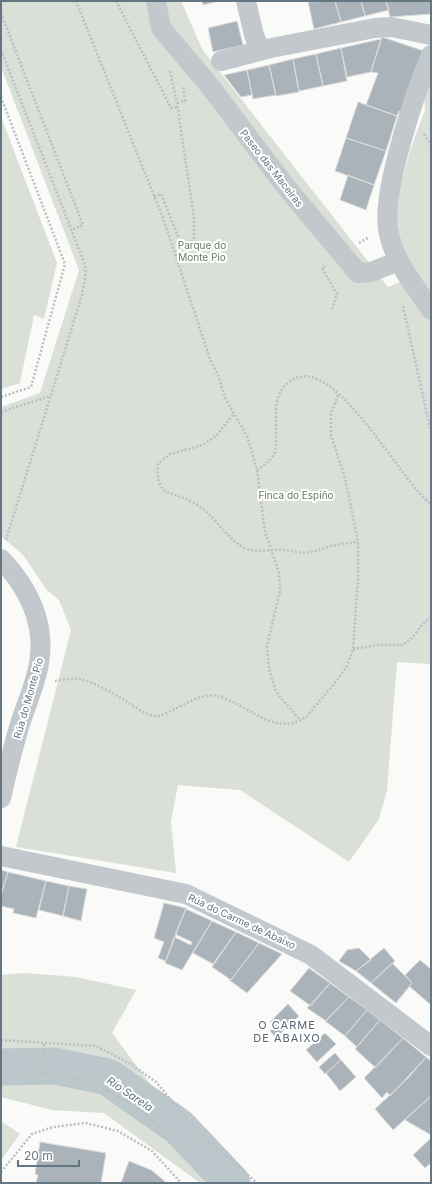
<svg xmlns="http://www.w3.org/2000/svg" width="432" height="1184" viewBox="0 0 432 1184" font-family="Inter,sans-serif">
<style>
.green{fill:#dadfd7}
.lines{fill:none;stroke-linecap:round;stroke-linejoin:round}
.river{stroke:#bbc7cb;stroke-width:37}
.building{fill:#aab3b9;stroke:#dcdcda}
.path{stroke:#bbbfc2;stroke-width:2.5;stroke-dasharray:2 2;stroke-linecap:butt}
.street{stroke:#c3c8cc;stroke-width:20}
.labels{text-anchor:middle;stroke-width:4;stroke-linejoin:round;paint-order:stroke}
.street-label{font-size:10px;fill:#657683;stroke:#fff}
.park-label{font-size:10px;fill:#687a64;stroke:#fff}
.neighbourhood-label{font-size:11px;letter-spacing:1px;fill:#57646e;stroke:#fff}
.water-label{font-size:11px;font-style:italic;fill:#60757c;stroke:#fff}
</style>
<rect width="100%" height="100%" fill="#fafaf8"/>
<path class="green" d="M1 1H181L202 49 388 287 403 281 395 226 399 192 410 151 425 110 424 95 431 75V664L397 662 387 790 379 819 349 862 240 790 178 785 171 822 176 873 16 847 71 630 59 600 46 589 23 555 1 536V407L40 393 79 270 1 67Z
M1 117 57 263 44 319 34 315 20 383 1 389Z
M26 973 76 977 136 990 112 1033 224 1183H200L104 1113 52 1110 1 1097V975Z
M1 1121 20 1134 1 1160Z"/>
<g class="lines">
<path class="river" d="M1 1067 55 1066 108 1077 179 1127 232 1183"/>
</g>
<path class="building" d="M202 1H219L203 5Z
M335 1 341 22 314 29 308 2Z
M335 1H361L365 16 341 22Z
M361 1H386L389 10 365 16Z
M386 1H431V14L390 17Z
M237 21 243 45 213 52 208 28Z
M382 37 424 51 403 112 399 111 397 116 366 105 378 73 371 72Z
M381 39 371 72 347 77 341 48Z
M341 48 347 81 323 86 316 54Z
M316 54 323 86 299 91 293 59Z
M293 59 299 92 276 96 269 65Z
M269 65 276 95 253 99 247 70Z
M247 70 252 95 241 97 224 75Z
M358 102 397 116 386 151 346 138Z
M346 138 386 151 374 185 335 171Z
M348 175 374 185 366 210 340 200Z
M1 870 8 872 1 895Z
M8 872 46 881 36 918 13 913 14 909 1 906V895Z
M46 881 69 886 63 916 39 910Z
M69 886 87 889 81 921 63 916Z
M164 903 186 908 166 961 158 958 164 942 154 938Z
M186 909 212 921 182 970 165 963 174 937 191 945 192 942 175 934Z
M212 921 236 932 213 964 193 953Z
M236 932 259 943 231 980 212 967Z
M259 943 282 954 247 993 229 980H231Z
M359 948 371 960 356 971 339 961 347 950Z
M384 948 395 961 371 983 356 971Z
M420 960 431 969V1005L409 986 412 983 405 975Z
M392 963 412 983 396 1003 371 983Z
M309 968 330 983 311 1006 290 991Z
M330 983 349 997 326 1021 307 1008Z
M349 997 367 1010 345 1036 325 1021Z
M288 1004 299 1016 276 1038 270 1031 275 1027 270 1022Z
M367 1010 380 1020 357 1047 345 1036Z
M380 1020 403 1038 376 1068 355 1049Z
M325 1033 336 1044 317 1062 306 1050Z
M403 1038 426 1057 390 1096 387 1092 382 1098 364 1078Z
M335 1053 341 1060 325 1074 319 1067Z
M426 1057 431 1061V1096L393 1130 375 1109 408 1078Z
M341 1060 356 1077 340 1091 326 1073Z
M431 1096V1135L405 1120Z
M431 1138V1163L425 1168 413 1155Z
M40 1142 106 1153 101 1183H36L38 1175 35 1174Z
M129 1161 151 1170 167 1183H121Z"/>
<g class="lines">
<path class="path" d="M76 1 163 218 210 359 218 375 225 398 247 436 257 470 265 532 279 573 280 591 267 646 269 669 275 689 280 697 301 721
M116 1 171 108 178 107
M1 13 83 225 72 230
M1 50 84 262 86 272 82 295 6 540
M1 97 65 264 31 387 1 397
M177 103 185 101 183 86
M424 134 431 145
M154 197 161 194 181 244 194 240V218L177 103 170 71
M359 243 369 237
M325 266 322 268 337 294 332 309
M403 306 431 432
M1 412 50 396
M233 415 216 436 203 445 170 454 158 464C155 499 172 490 194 503 213 513 223 534 241 546 254 555 272 548 286 550 294 551 302 554 310 552 317 551 324 548 331 546 339 544 349 543 358 542
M257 470C264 465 273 460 275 451 280 425 266 394 294 379 336 356 401 483 431 504
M353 649 378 645H403L412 638 421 626 431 617
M55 681C62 680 72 678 79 679 95 682 112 693 126 701 135 707 144 714 155 716 169 717 196 691 218 696 248 704 275 739 307 716L338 679 347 666 353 649 358 580V542L345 478 331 435V414L338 395
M1 1040 96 1046 129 1063 156 1082 194 1127 257 1183
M42 1074 44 1042
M1 1077 42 1074 87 1080 130 1103 167 1134
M1 1172 32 1134 53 1127 86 1123 118 1131 152 1151 181 1183"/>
<path class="street" d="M156 1 161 28 209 85 286 187 358 273 371 272 399 261
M246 1 254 35 260 50
M431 55C415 92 382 191 388 229 393 260 414 285 431 310
M221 61 271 48 375 28 391 27 431 35
M1 559C28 587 46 623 39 663 36 683 27 702 21 721 13 746 7 772 1 798
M1 856 186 894 311 955 431 1046"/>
</g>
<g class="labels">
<g class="street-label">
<text transform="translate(272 168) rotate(52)" y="4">Paseo das Maceiras</text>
<text transform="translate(28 698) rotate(-74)" y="4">Rúa do Monte Pío</text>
<text transform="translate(242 921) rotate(25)" y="4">Rúa do Carme de Abaixo</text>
</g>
<g class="park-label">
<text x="202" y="249">Parque do<tspan x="202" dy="12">Monte Pío</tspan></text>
<text x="296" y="499">Finca do Espiño</text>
</g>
<g class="neighbourhood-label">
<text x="287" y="1029">O CARME<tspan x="287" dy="13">DE ABAIXO</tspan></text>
</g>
<g class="water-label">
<text transform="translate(130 1094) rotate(34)" y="4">Río Sarela</text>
</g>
</g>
<rect width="432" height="1184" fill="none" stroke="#657683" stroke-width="4"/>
<path d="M18 1160v6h61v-6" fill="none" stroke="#657683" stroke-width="2"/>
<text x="24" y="1160" font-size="12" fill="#657683" stroke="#ffffff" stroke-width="3" paint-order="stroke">20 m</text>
</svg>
